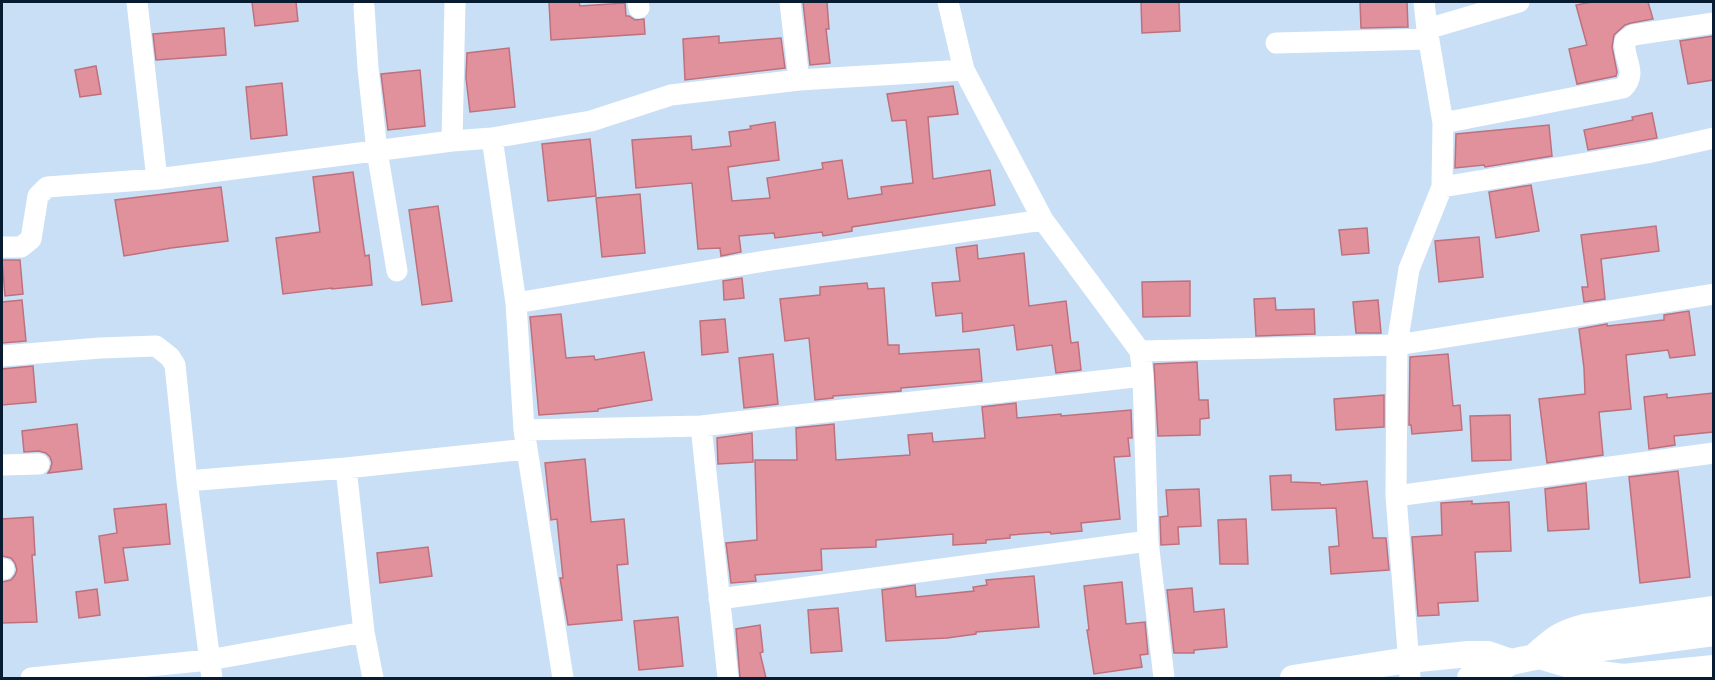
<svg xmlns="http://www.w3.org/2000/svg" width="1715" height="680" viewBox="0 0 1715 680" font-family="'Fira Sans Condensed',sans-serif">
<style>
.building{fill:#e1919c;stroke:#be717d;stroke-width:1.5}
.lines{fill:none;stroke-linecap:round;stroke-linejoin:round}
.minor{stroke:#fff;stroke-width:21}
.tertiary{stroke:#fff;stroke-width:26}
</style>
<rect width="100%" height="100%" fill="#c9dff6"/>
<path class="building" d="M252 2H296L298 21 255 26Z
M549 2H579L580 6 625 3 626 16H629L635 20 644 19 645 34 551 40Z
M803 2H827L829 29H826L830 63 810 65Z
M1141 2H1179L1180 31 1142 33Z
M1360 2H1407L1408 27 1361 28Z
M1592 2H1648L1653 19 1631 23 1625 25 1614 35 1612 47 1617 72 1616 76 1577 84 1569 49 1587 45 1576 5Z
M224 28 226 55 156 60 153 34Z
M719 36V43L781 38 785 68 685 80 683 39Z
M1713 36V80L1688 84 1680 41Z
M509 48 515 107 470 112 466 78 467 53Z
M96 66 101 94 80 97 75 70Z
M420 70 425 126 388 130 381 74Z
M282 83 287 135 251 139 246 87Z
M953 86 958 114 928 117 933 179 990 170 995 205 852 227V231L823 236 822 232 775 238 774 233 739 236 741 252 721 256 720 248 698 249 692 183 636 188 632 140 691 136 692 150 731 146 729 132 751 129 750 126 775 122 779 160 728 167 732 201 770 198 767 178 823 169 822 163 842 160 848 199 882 194 881 187 913 183 906 120 892 121 887 94Z
M1652 113 1657 138 1588 150 1584 130 1633 120 1632 117Z
M1549 125 1552 156 1485 167 1484 165 1455 168 1456 134Z
M590 139 596 196 548 201 542 144Z
M353 172 365 256 369 255 372 285 332 289V288L283 294 276 238 320 232 313 177Z
M1531 185 1539 231 1496 238 1489 192Z
M221 187 228 241 171 248 124 256 115 200Z
M640 194 645 253 602 257 596 198Z
M438 206 452 301 422 305 409 210Z
M1656 226 1659 251 1601 259 1605 299 1584 302 1582 287H1588L1581 235Z
M1367 228 1369 253 1342 255 1339 230Z
M1479 237 1483 277 1439 282 1435 241Z
M977 245 978 259 1024 253 1029 306 1066 301 1071 343 1078 342 1081 370 1056 373 1052 345 1017 350 1014 325 963 332 962 313 936 316 932 283 960 281 956 248Z
M2 260H20L23 294 5 296Z
M742 278 744 298 724 300 723 281Z
M1190 281V316L1143 317 1142 282Z
M867 283 868 289 884 288 888 345H899V354L979 349 982 381 901 388V391L833 396V398L815 400 809 338 785 341 780 299 820 295V287Z
M1275 298 1276 310 1314 309 1315 334 1256 336 1254 299Z
M22 300 26 341 2 343V302Z
M1378 300 1381 333H1356L1353 302Z
M1689 311 1695 355 1670 358 1668 350 1626 355 1631 409 1599 412 1603 455 1547 463 1539 399 1585 394 1584 368 1579 329 1607 324V326L1664 320V315Z
M561 314 566 358 594 356 595 360 644 352 652 400 598 409V411L539 415 530 317Z
M725 319 728 352 702 355 700 321Z
M773 354 778 404 744 408 739 358Z
M1448 354 1453 406 1460 405 1462 430 1412 434 1411 425H1409L1410 357Z
M1197 362 1199 400H1208L1209 418 1200 419V435L1158 436 1154 364Z
M33 366 36 402 2 405V369Z
M1713 393V432L1674 436 1675 445 1649 449 1644 397 1667 394V398Z
M1384 395V427L1336 430 1334 399Z
M1016 403 1017 418 1061 414V416L1131 410 1132 438H1128L1130 456 1114 457 1120 519 1081 523 1082 531 1051 534 1050 532 1010 535V538L986 540V543L953 545V534L876 540V547L821 549 822 570 755 575 756 581 731 583 726 543 757 540 755 460H797L796 428 834 424 836 460 910 455 908 435 932 433 933 442 985 438 982 407Z
M1510 415 1511 460 1472 461 1470 416Z
M77 424 82 469 48 473 50 470 52 463 50 457 46 453 39 451 24 452 22 431Z
M752 433 753 462 718 464 717 438Z
M585 459 591 522 624 519 628 564 617 565 622 620 568 625 560 578H563L557 519 551 520 545 463Z
M1678 471 1690 577 1640 583 1629 477Z
M1291 475V482L1320 483 1321 485 1367 481 1373 538H1386L1389 570 1331 574 1329 547 1339 546 1336 508 1272 510 1270 476Z
M1586 483 1589 529 1548 531 1545 489Z
M1199 489 1201 526 1178 527 1179 544 1161 545 1160 517 1168 516 1166 490Z
M1472 501V504L1509 502 1511 551 1475 552 1478 601 1438 603 1439 615 1418 616 1412 537 1442 535 1441 503Z
M166 504 170 544 123 548 128 580 105 583 99 536 117 533 114 509Z
M33 517 35 555H32L37 622 2 623V582L11 580 15 575 17 570 15 563 11 558 2 556V519Z
M1246 519 1248 564H1220L1218 520Z
M428 547 432 576 380 583 377 553Z
M1034 576 1039 627 976 632V634L947 638 886 641 882 590 915 585 916 597 974 591 973 587 987 585 986 580Z
M1122 582 1126 624 1145 622 1148 654 1140 655 1142 667 1094 674 1087 630H1089L1084 586Z
M1192 588 1194 612 1224 609 1227 647 1194 650V653H1174L1167 590Z
M97 589 100 615 79 618 76 592Z
M838 608 842 651 811 653 808 610Z
M678 617 683 666 639 670 634 621Z
M760 625 763 652 760 653 766 678H740L736 629Z"/>
<g class="lines">
<path class="minor" d="M137 2 157 179
M638 2 639 8
M790 2 799 80
M948 2 964 70 1043 220 1140 351 1143 376 1148 541 1164 678
M364 7 368 68 377 151 397 271
M1427 29 1519 2
M1276 43 1428 39
M1443 123 1623 88C1639 72 1622 59 1625 41L1633 35 1714 23
M492 138 516 303 524 430 563 678
M452 141 455 2
M1442 187 1647 153 1714 138
M2 247H21L31 239 38 196 47 187 157 179 452 141 492 138 591 121 671 95 799 80 964 70
M516 303 765 261 1043 220
M1140 351 1397 345 1714 294
M2 356 100 348 156 346 170 357 175 365 187 481 212 678
M701 426 728 678
M524 430 701 426 1143 376
M2 465 39 464
M346 468 364 632 373 678
M187 481 346 468 527 449
M1396 496 1714 453
M2 569H4
M719 599 1148 541
M31 678 209 660 364 632
M1410 678 1396 496 1397 345 1409 269 1442 187 1443 123 1427 29 1424 2"/>
<path class="tertiary" d="M1535 656C1553 640 1560 633 1584 627L1714 609
M1546 658 1600 674 1623 677 1714 668
M1293 678 1408 660 1469 654H1488L1511 662
M1470 678 1494 672 1511 662 1535 657 1714 633"/>
</g>
<rect width="1715" height="680" fill="none" stroke="#071c31" stroke-width="6"/>
</svg>
